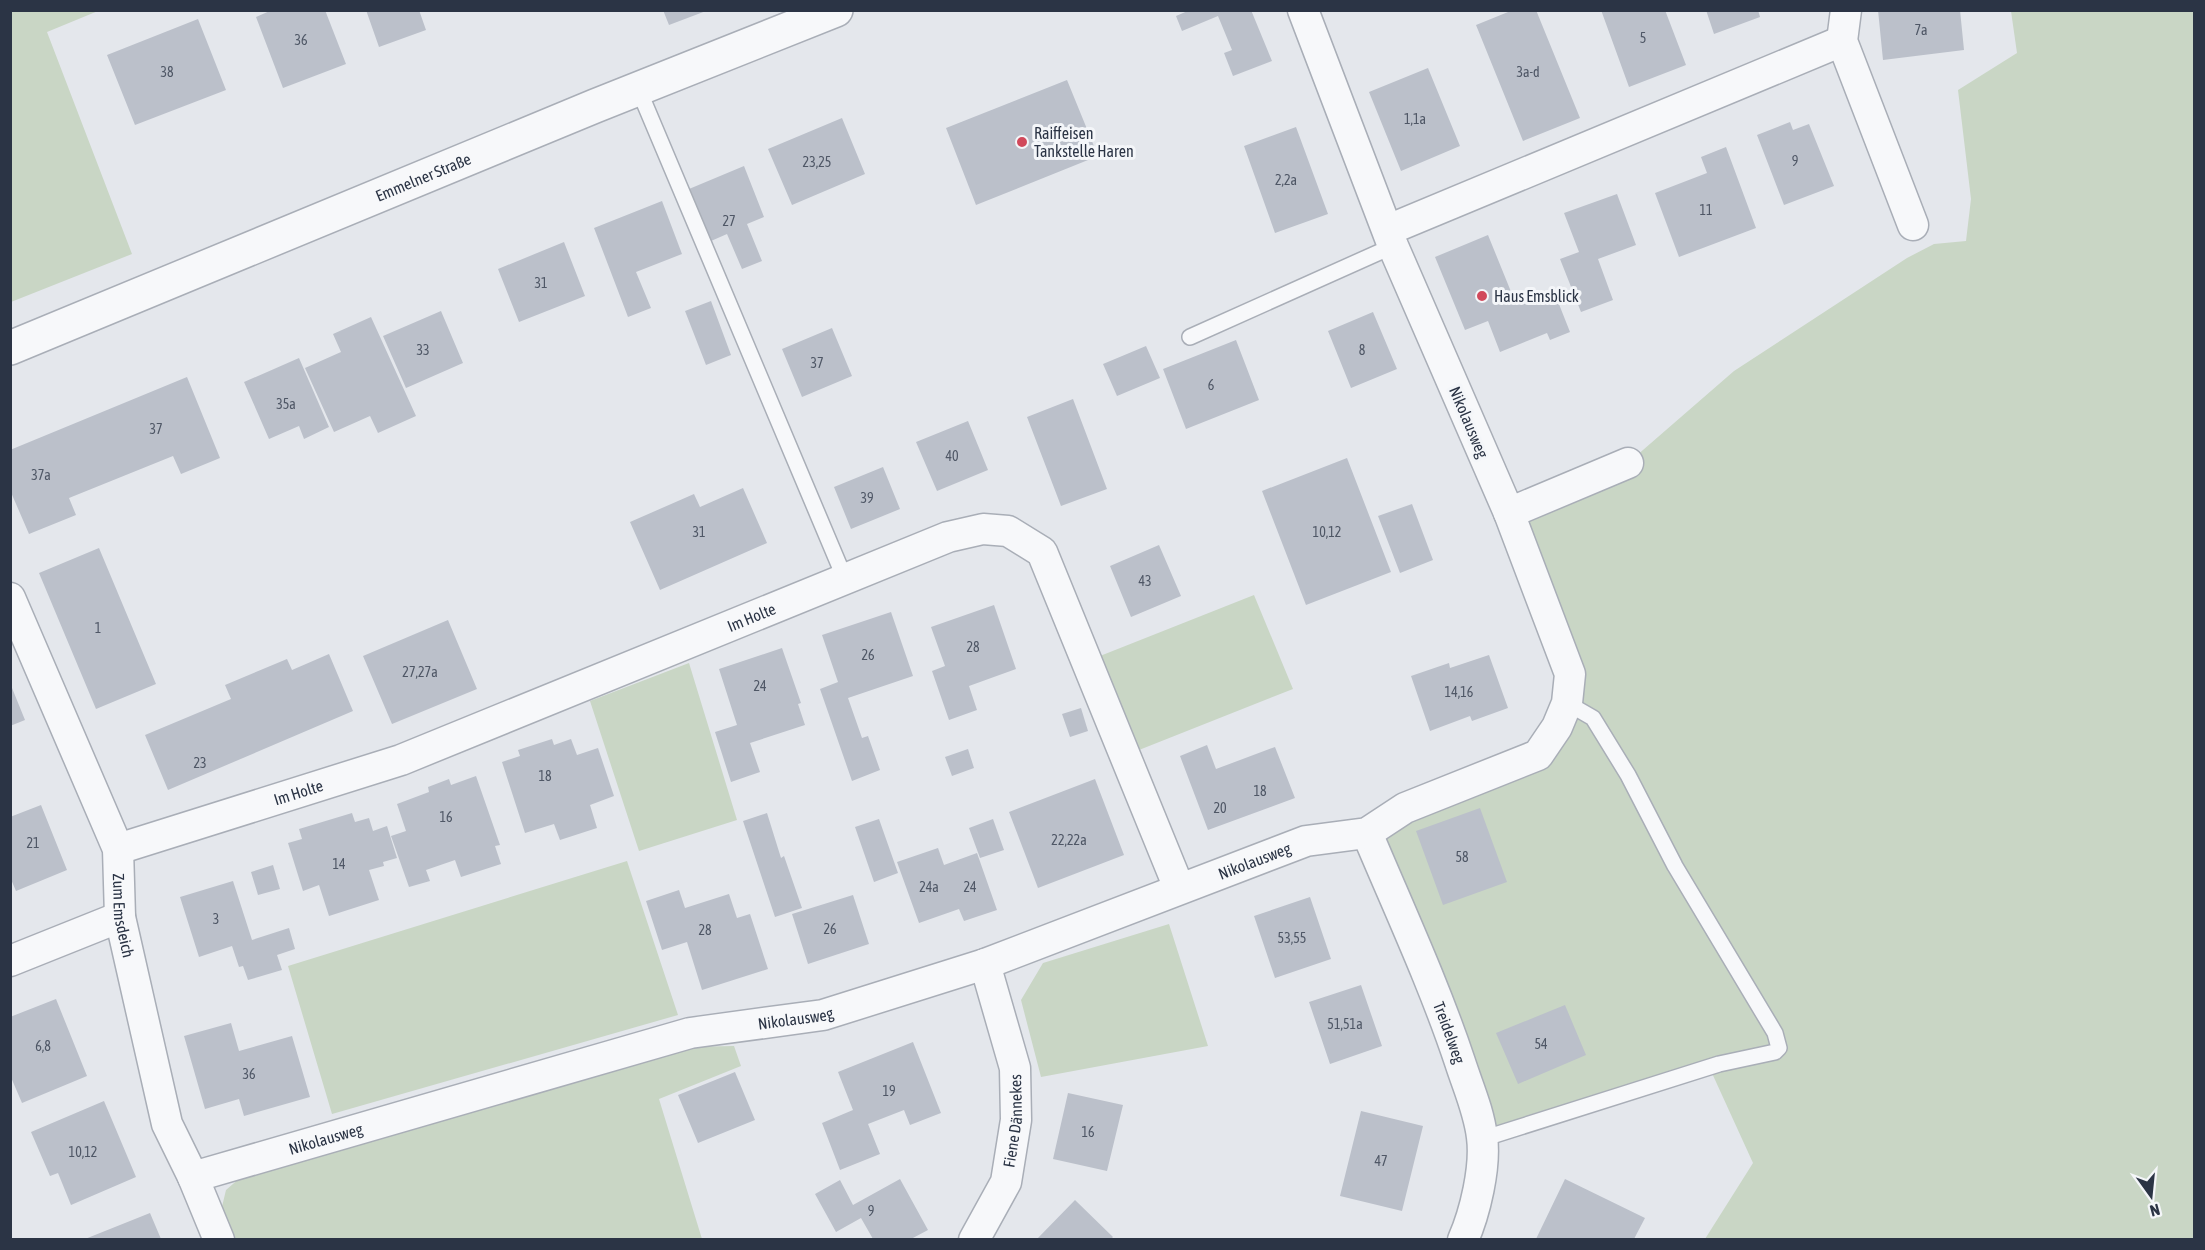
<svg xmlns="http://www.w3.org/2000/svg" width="2205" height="1250" viewBox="0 0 2205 1250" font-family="'Asap Condensed',sans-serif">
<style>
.green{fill:#c9d6c5}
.building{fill:#bbc0ca}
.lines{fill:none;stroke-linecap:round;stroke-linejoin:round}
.service-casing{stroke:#a9aeb7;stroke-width:18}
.minor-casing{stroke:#a9aeb7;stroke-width:33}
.tertiary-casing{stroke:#a9aeb7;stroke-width:36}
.service{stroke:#f7f8fa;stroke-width:15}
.minor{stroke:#f7f8fa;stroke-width:30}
.tertiary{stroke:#f7f8fa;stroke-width:33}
.poi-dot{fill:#d1495b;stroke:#f4f6f9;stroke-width:2}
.labels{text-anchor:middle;stroke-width:6;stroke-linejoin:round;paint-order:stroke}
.number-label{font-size:14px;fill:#4f5766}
.poi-label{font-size:16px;fill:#2b3445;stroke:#f4f6f9;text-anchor:start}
.street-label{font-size:16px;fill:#2b3445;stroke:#f4f6f9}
</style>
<rect width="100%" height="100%" fill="#e4e7ec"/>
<path class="green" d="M11 10 98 11 47 32 132 254 11 302Z
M2011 11H2194V1239H1705L1753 1163 1711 1071 1482 1139 1367 833 1538 755 1567 703 1509 513 1628 463 1734 371 1907 258 1934 244 1966 241 1971 199 1958 90 2017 53Z
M1254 595 1293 689 1139 750 1100 656Z
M689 663 737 820 639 851 590 701Z
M627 861 678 1015 332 1114 288 966Z
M1169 924 1208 1046 1041 1077 1021 1000 1043 963Z
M734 1046 741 1066 659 1099 702 1239H231L220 1215 226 1190 241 1177 684 1047Z"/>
<path class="building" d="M272 10H325L346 64 283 88 256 17Z
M366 10H419L426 30 379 47Z
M663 10H706V11L669 25Z
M1190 10H1251L1272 61 1233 76 1224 53 1232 50 1218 16 1182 31 1176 16Z
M1513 10H1536L1580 118 1523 141 1476 25Z
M1601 10H1665L1686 65 1629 87Z
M1706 10H1758L1760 17 1714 34Z
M1878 10H1960L1964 50 1883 60Z
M198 19 226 90 135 125 107 55Z
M1428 68 1460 146 1401 171 1369 92Z
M1067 80 1098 156 976 205 946 128Z
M842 118 865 174 792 205 768 149Z
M1790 122 1793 130 1809 124 1834 186 1784 205 1757 135Z
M1296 127 1328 214 1275 233 1244 146Z
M1726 147 1756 228 1679 257 1655 193 1707 173 1701 157Z
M744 166 764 217 747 224 762 261 742 269 727 234 711 241 689 189Z
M1617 194 1636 245 1598 259 1613 300 1581 312 1560 259 1579 252 1564 213Z
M662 201 682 254 636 272 651 308 628 317 594 228Z
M1488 235 1516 304 1553 289 1570 332 1550 340 1547 333 1500 352 1488 321 1465 330 1435 257Z
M564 242 585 296 519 322 498 269Z
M711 301 731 355 706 365 685 311Z
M441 311 463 363 406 388 383 336Z
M1373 312 1397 369 1351 388 1328 331Z
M371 317 416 416 378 433 370 416 334 432 305 368 341 352 333 334Z
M832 328 852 376 802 397 782 349Z
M1236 340 1259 400 1186 429 1163 369Z
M1146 346 1160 378 1117 396 1103 364Z
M299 358 329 427 304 439 299 426 269 439 244 382Z
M187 377 220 458 181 474 173 456 69 498 76 515 29 534 10 490V450Z
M1073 399 1107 489 1061 506 1027 417Z
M968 421 988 470 937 491 916 442Z
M1347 458 1391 572 1306 605 1262 491Z
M883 467 900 509 851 529 834 487Z
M743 488 767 543 660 590 630 522 694 494 700 507Z
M1412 504 1433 560 1400 573 1378 516Z
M1159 545 1181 596 1131 617 1110 566Z
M99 548 156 684 96 709 39 573Z
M994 605 1016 669 969 686 977 710 949 720 932 671 945 666 931 627Z
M891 612 913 676 848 698 862 738 868 736 880 770 852 781 820 689 838 682 822 635Z
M448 620 477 689 392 724 363 656Z
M782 648 801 703 798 704 805 725 750 743 760 772 731 782 715 732 737 725 719 669Z
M329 654 353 711 168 790 145 735 231 699 225 685 287 659 292 670Z
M1489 655 1508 708 1472 721 1470 716 1430 731 1411 676 1449 663 1450 668Z
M10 683 25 720 10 726Z
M1081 708 1088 731 1070 737 1062 714Z
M552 739 554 745 571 739 577 755 598 748 614 796 590 805 597 828 560 840 554 824 525 833 502 762 520 756 518 750Z
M1207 745 1216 769 1275 747 1295 798 1208 830 1180 756Z
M968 749 974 768 952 776 945 757Z
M476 776 500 845 495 846 501 864 461 877 455 860 426 870 430 881 409 887 391 836 406 831 397 804 429 792 428 787 449 779 451 785Z
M1095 779 1124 855 1038 888 1009 812Z
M41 805 67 870 16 891 10 877V817Z
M1480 808 1507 882 1443 905 1416 831Z
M352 813 355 822 369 818 373 831 387 826 397 858 383 862 384 866 369 870 379 900 329 916 319 885 303 891 288 843 302 839 299 829Z
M767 813 781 858 784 856 802 908 775 917 743 821Z
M879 819 898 873 874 882 855 827Z
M993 819 1004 850 980 858 969 828Z
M938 848 944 865 977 853 997 910 964 921 959 909 919 923 897 862Z
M273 865 280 889 258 895 251 872Z
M233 881 252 940 289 928 295 949 277 955 282 970 248 980 243 966 239 967 232 946 199 957 180 897Z
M679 890 685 908 729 894 737 918 750 914 768 969 702 990 687 942 662 950 646 901Z
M853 895 869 944 808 964 792 914Z
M1310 897 1331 959 1275 978 1254 916Z
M1361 985 1382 1046 1330 1064 1309 1002Z
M56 999 87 1076 22 1103 10 1075V1017Z
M1565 1005 1586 1055 1518 1084 1496 1033Z
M231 1023 239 1051 292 1036 310 1097 244 1116 239 1099 205 1109 184 1036Z
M913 1042 941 1113 910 1125 904 1110 868 1124 880 1154 840 1170 822 1123 853 1110 838 1072Z
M735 1072 755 1120 698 1143 678 1095Z
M1068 1093 1123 1105 1107 1171 1053 1159Z
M104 1101 136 1177 71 1205 58 1173 50 1176 31 1132Z
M1361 1111 1423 1126 1402 1211 1340 1196Z
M900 1179 928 1230 911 1239H873L861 1218 836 1232 815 1194 840 1180 853 1205Z
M1565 1179 1645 1218 1634 1239H1536Z
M1075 1200 1113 1237 1111 1239H1037Z
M150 1213 161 1239H85Z"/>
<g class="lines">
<defs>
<path id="service" d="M638 88 845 579
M1190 337 1393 246
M1482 1139 1719 1064 1775 1052 1779 1048 1775 1033 1675 866 1628 775 1593 718 1567 703"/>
<g id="minor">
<path d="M1846 10 1842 41 1913 225"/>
<path d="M1388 230 1842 41"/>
<path d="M1509 513 1628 463"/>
<path id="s1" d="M10 598 118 849 120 917 167 1124 193 1177 219 1240"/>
<path id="s2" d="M1367 833C1399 909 1434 984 1460 1062 1468 1087 1479 1111 1482 1137 1486 1167 1475 1213 1463 1240"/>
<path id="s3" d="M118 849 401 760 948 537 983 529 1008 531 1042 552 1179 888"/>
<path d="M10 961 120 917"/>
<path id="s4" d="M193 1177 690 1033 823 1015 985 964 1306 841 1367 833 1405 808 1538 755 1557 727 1567 703 1570 674 1509 513 1393 246 1303 10"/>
<path id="s5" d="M974 1240 1006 1182 1016 1120 1015 1068 985 964"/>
</g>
<g id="tertiary">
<path id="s6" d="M10 348 595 106 836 10"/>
</g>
</defs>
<use href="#service" class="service-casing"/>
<use href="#minor" class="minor-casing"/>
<use href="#tertiary" class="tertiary-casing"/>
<use href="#service" class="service"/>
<use href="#minor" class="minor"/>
<use href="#tertiary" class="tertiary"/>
</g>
<g class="poi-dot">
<circle cx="1022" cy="142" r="6"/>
<circle cx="1482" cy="296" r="6"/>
</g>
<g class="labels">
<g class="number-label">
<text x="1921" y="35">7a</text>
<text x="1643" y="43">5</text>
<text x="301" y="45">36</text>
<text x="167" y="77">38</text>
<text x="1528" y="77">3a-d</text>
<text x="1415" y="124">1,1a</text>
<text x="1795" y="166">9</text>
<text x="817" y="167">23,25</text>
<text x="1286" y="185">2,2a</text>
<text x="1706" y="215">11</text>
<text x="729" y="226">27</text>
<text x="541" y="288">31</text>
<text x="423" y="355">33</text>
<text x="1362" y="355">8</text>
<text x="817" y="368">37</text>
<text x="1211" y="390">6</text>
<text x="286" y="409">35a</text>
<text x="156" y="434">37</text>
<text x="952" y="461">40</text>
<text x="41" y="480">37a</text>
<text x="867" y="503">39</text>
<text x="699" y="537">31</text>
<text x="1327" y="537">10,12</text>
<text x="1145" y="586">43</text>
<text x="98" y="633">1</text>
<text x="973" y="652">28</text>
<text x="868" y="660">26</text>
<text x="420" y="677">27,27a</text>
<text x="760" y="691">24</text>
<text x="1459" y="697">14,16</text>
<text x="200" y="768">23</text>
<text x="545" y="781">18</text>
<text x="1260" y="796">18</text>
<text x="1220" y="813">20</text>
<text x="446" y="822">16</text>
<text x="1069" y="845">22,22a</text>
<text x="33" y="848">21</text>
<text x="1462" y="862">58</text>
<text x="339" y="869">14</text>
<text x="929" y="892">24a</text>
<text x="970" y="892">24</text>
<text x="216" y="924">3</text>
<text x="830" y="934">26</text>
<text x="705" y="935">28</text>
<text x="1292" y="943">53,55</text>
<text x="1345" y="1029">51,51a</text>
<text x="1541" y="1049">54</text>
<text x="43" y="1051">6,8</text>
<text x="249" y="1079">36</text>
<text x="889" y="1096">19</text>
<text x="1088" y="1137">16</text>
<text x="83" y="1157">10,12</text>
<text x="1381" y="1166">47</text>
<text x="871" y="1216">9</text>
</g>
<g class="poi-label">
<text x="1034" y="139">Raiffeisen<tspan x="1034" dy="18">Tankstelle Haren</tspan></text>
<text x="1494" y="302">Haus Emsblick</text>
</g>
<g class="street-label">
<text dy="6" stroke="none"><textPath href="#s6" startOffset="447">Emmelner Straße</textPath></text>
<text transform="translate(1469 422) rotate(67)" y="6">Nikolausweg</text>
<text dy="6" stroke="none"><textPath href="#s3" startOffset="675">Im Holte</textPath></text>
<text dy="6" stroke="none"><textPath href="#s3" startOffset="189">Im Holte</textPath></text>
<text dy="6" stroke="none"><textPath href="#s4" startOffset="1110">Nikolausweg</textPath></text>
<text dy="6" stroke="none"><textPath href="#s1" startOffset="340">Zum Emsdeich</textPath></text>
<text dy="6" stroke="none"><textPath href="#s4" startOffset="624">Nikolausweg</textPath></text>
<text dy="6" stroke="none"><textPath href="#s2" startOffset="216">Treidelweg</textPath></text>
<text dy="6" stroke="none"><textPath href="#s5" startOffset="128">Fiene Dännekes</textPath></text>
<text dy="6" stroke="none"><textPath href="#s4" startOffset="138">Nikolausweg</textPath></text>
</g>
</g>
<rect width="2205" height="1250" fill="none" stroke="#2b3445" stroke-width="24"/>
<g transform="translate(2151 1196) rotate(165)" stroke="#f4f6f9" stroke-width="4.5" paint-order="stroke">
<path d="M0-4.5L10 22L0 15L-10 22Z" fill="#2b3445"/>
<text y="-9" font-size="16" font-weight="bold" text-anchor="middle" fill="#2b3445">N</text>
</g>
</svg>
